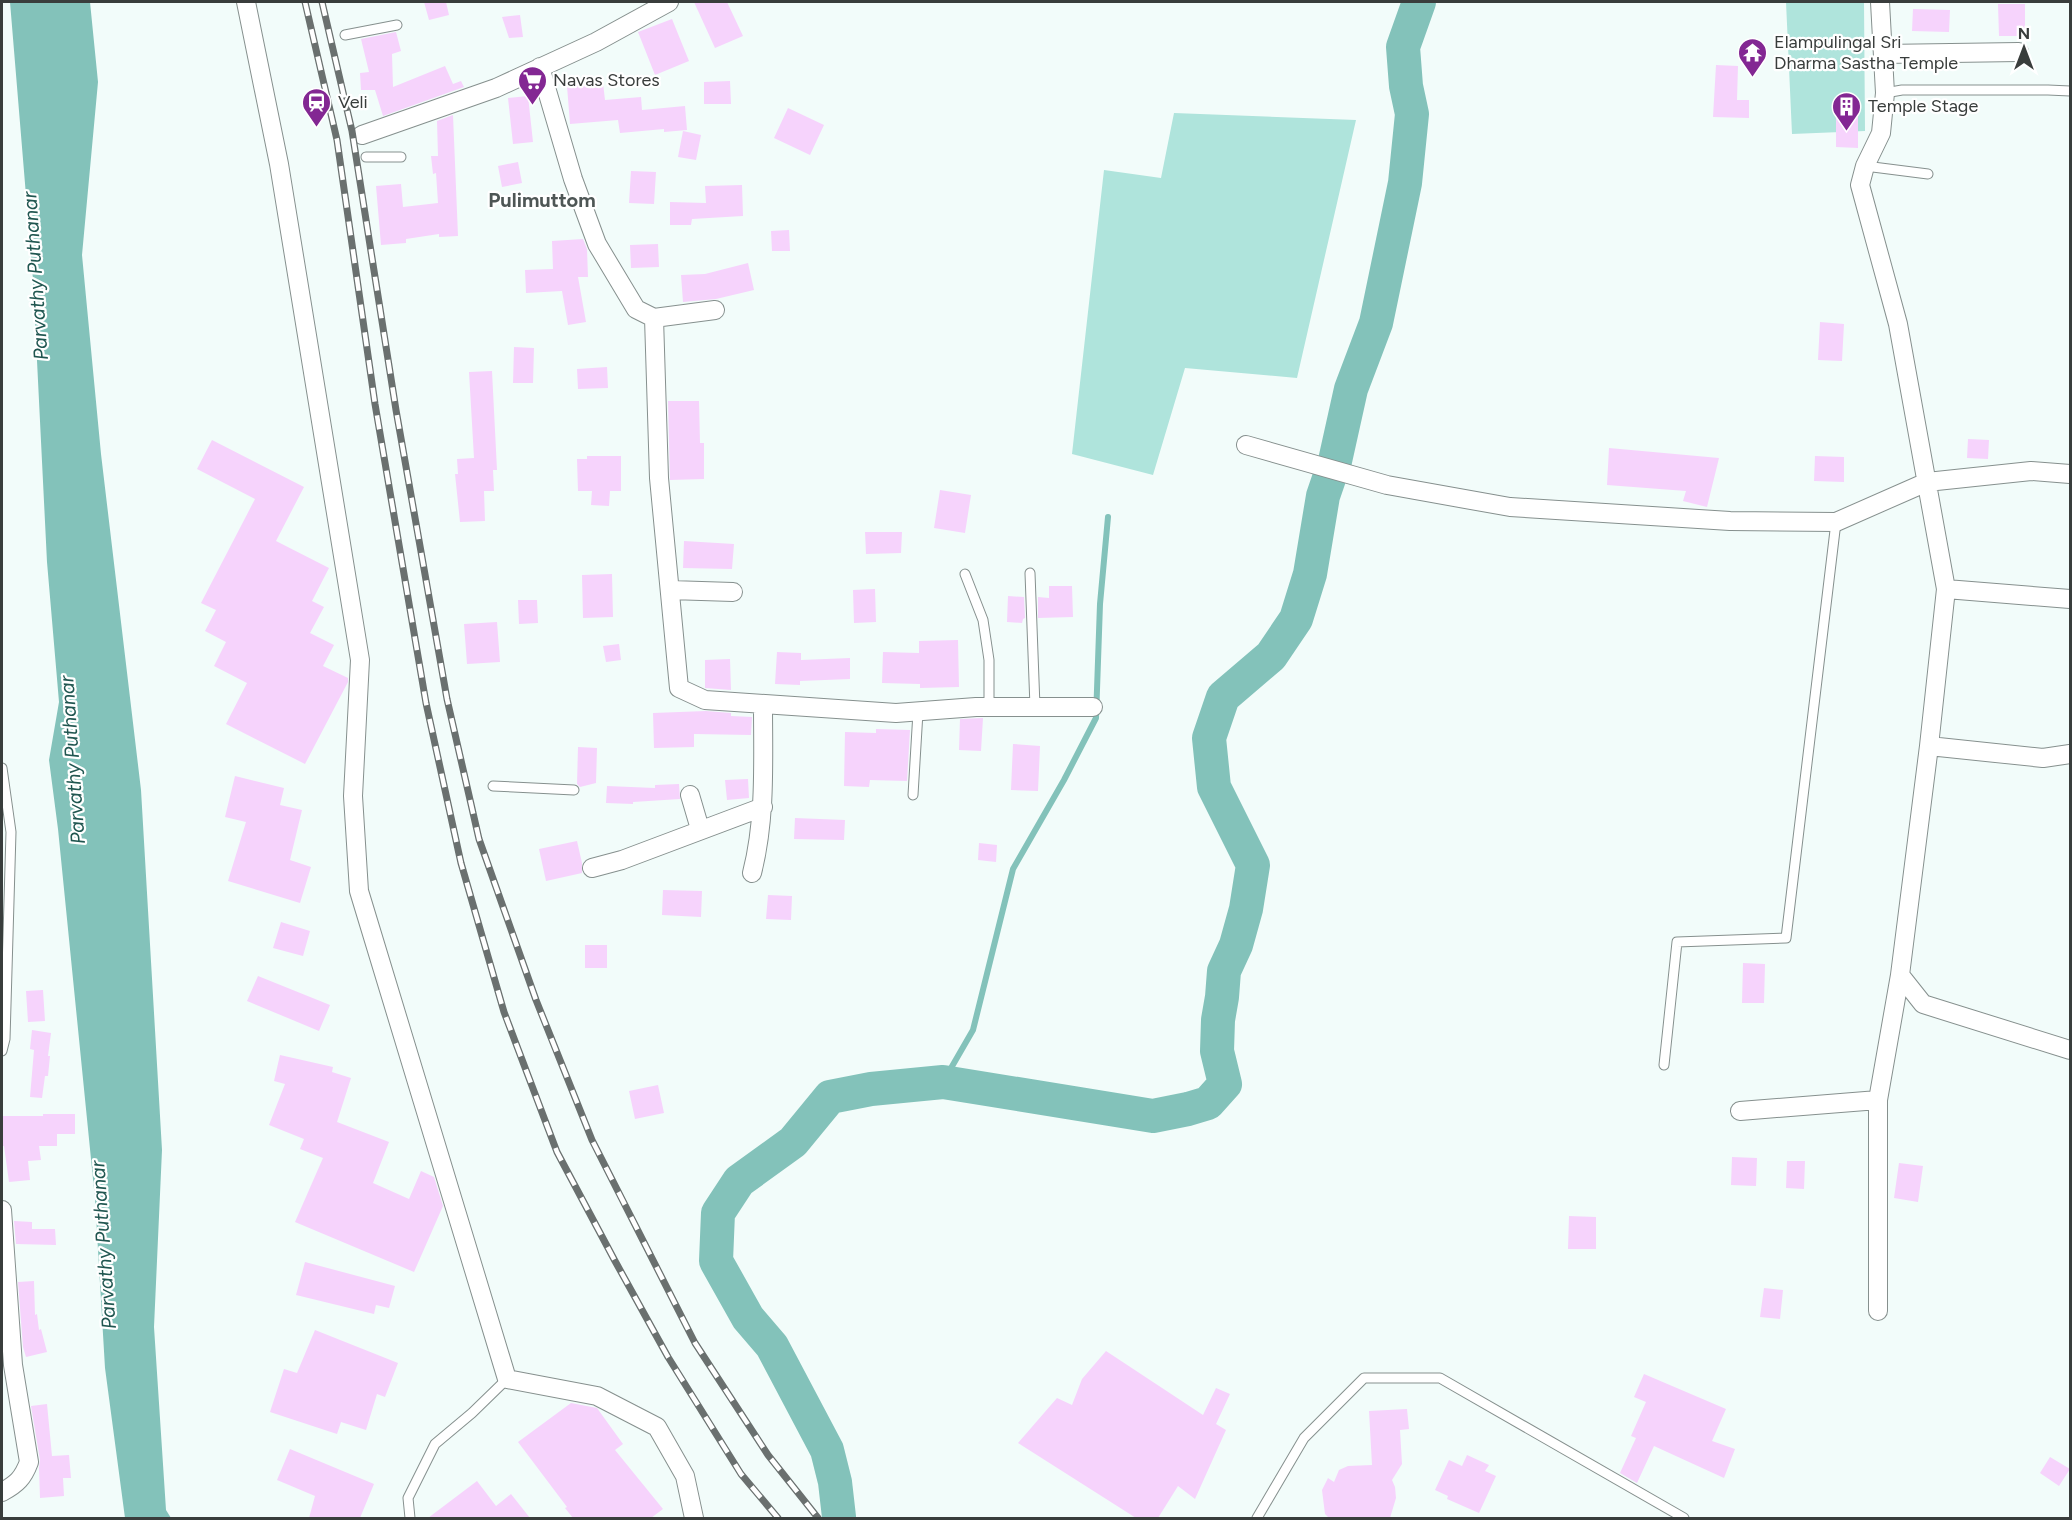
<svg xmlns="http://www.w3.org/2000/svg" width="2072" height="1520" viewBox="0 0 2072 1520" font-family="Figtree,sans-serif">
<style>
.green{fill:#afe4dc}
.water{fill:#83c2ba}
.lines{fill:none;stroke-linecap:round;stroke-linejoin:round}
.stream{stroke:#83c2ba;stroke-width:6}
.river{stroke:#83c2ba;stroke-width:34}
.building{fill:#f6d3fc}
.service-casing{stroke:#86908e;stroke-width:11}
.minor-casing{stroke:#86908e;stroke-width:20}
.service{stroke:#fff;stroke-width:9}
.minor{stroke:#fff;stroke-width:18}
.rail-casing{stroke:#6a706f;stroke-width:7}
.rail{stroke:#fff;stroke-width:4.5;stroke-dasharray:14;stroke-linecap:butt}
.labels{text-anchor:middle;stroke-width:4.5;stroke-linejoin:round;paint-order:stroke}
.poi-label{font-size:18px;fill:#393d3c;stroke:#fff;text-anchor:start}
.neighbourhood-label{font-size:20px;font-weight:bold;fill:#4e5655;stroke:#fff}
.water-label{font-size:20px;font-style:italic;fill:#205650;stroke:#fff}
</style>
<rect width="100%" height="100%" fill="#f2fcfa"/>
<path class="green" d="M1786 2H1864L1865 131 1792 134Z
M1174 113 1356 120 1297 378 1185 368 1153 475 1072 454 1104 170 1161 178Z"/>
<path class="water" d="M10 2H90L98 82 82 255 101 454 141 790 162 1150 154 1327 166 1510 171 1518H125L105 1368 95 1199 58 829 49 760 59 702 47 562 33 280Z"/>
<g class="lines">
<path class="stream" d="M962 1082H943L973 1030 1013 869 1064 780 1096 718 1100 604 1108 517
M838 1518 839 1517"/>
<path class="river" d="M839 1517 835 1482 827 1450 772 1346 748 1318 716 1261 718 1213 739 1181 793 1142 830 1097 871 1089 943 1082 1153 1116 1188 1109 1208 1103 1225 1084 1217 1051 1218 1020 1222 997 1224 971 1236 945 1246 909 1253 865 1214 787 1209 738 1223 697 1271 656 1296 619 1310 574 1323 496 1335 461 1351 389 1376 323 1405 183 1412 114 1406 86 1403 47 1419 2"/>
</g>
<path class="building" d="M424 2H446L449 15 429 20Z
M694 2H727L743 36 715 48Z
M1998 4H2025V36H1999Z
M1913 9 1950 10 1949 32 1912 31Z
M520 15 523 37 509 38 502 17Z
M672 19 689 61 655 75 638 32Z
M396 32 401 51 392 54 393 87 445 66 453 84 461 81 464 87 383 116 375 90H361L360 73 369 72 361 39Z
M1716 65 1738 66 1737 100H1749V118L1713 117Z
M730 81 731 104H704V82Z
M603 83 605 100 641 97 642 110 685 106 687 130 664 132V129L620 133 618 120 570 124 567 86Z
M528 96 533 142 513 144 508 98Z
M788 108 824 125 810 155 774 138Z
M453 115 458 236 439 237V234L406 239V243L381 245 376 186 401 184 403 207 438 203 436 173 433 174 431 156H438L437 121Z
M1836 116H1858V148L1836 147Z
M683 131 701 135 696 160 678 157Z
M518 162 522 183 502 187 498 166Z
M631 171 656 172 654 204 629 203Z
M742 185 743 216 692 219 691 225H670V202L706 203 705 186Z
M789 230 790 251H772L771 231Z
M583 239 587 249 588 277H578L586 322 568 325 562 291 526 293 525 270 553 269 552 241Z
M658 244 659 267 631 268 630 245Z
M748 263 754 290 716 299 683 302 681 275 705 274Z
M1820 322 1844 324 1842 361 1818 360Z
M514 347 534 348 533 383H513Z
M607 367 608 388 578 389 577 369Z
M492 371 497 470H493L494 491H484L485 521 460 522 455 474H458L457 459 474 458 469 372Z
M668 401H699L700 443H704V479L670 480Z
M1968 439 1989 440 1988 459 1967 458Z
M212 440 304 487 276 541 329 568 312 601 324 607 310 633 334 645 323 666 348 678V682L305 764 226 724 247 683 214 666 226 642 205 631 216 610 201 603 255 499 197 469Z
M1609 448 1719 458 1707 507 1683 501 1686 491 1607 485Z
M587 456H621V491H610L609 506 591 505 592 491H578L577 459H587Z
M1815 456 1844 457V482L1814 481Z
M940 490 971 495 965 533 934 528Z
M865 532H902L901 553 866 554Z
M684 541 734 544 732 569 683 568Z
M612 574 613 617 583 618 582 575Z
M1049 586H1072L1073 617 1038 618V597L1049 598Z
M875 589 876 622 854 623 853 590Z
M1008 596 1024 597 1025 618 1023 619 1022 623 1007 622Z
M518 600H537L538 623 519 624Z
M497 622 500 662 467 664 464 624Z
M958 640 959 687 920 688V684L882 683 883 652 919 653V641Z
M619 644 621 660 606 662 603 646Z
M777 652 801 653V660L850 658V679L800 681V685L775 684Z
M730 659 731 690 705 688V660Z
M706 711 731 713V716L752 717 751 735 694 734V747L654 748 653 713Z
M983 718 981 751 959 750 960 719Z
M876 729 910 730 907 781 870 780 869 787 844 786 845 732 876 733Z
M1013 744 1040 746 1038 791 1011 790Z
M578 747 597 748 596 783 580 787 577 784Z
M235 776 284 788 280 805 302 810 290 860 311 867 300 903 228 881 246 822 225 817Z
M748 779 749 798 727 800 725 780Z
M679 784 680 799 633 802V804L606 803 607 786 655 788V785Z
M795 818 845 820 844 840 794 839Z
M577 841 582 863V873L546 881 539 849Z
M979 843 997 845 996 862 978 860Z
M663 890 702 891 701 917 662 915Z
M768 895 792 896 791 920 766 919Z
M281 922 310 931 303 956 273 948Z
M585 945H607V968H585Z
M1743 963 1765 964 1764 1003H1742Z
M258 976 330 1005 319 1031 247 1001Z
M43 990 45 1021 28 1022 26 991Z
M32 1030 51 1033 48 1056H50L48 1076H45L42 1098 30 1097 34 1050 30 1049Z
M280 1055 333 1067 332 1072 351 1078 337 1122 389 1142 373 1183 409 1199 421 1171 434 1177 443 1206 414 1272 295 1222 323 1158 300 1149 304 1139 269 1125 285 1084 274 1081Z
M658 1085 664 1113 635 1119 629 1091Z
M43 1114H75V1134H57V1146H39L41 1160 28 1161 30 1180 9 1182 4 1146H2V1116H43Z
M1732 1157 1757 1158 1756 1186 1731 1185Z
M1787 1161H1805L1804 1189 1786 1188Z
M1899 1163 1923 1166 1918 1202 1894 1198Z
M1569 1216 1596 1217V1249H1568Z
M14 1221 32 1222V1229H55L56 1245 16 1244Z
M305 1262 395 1286 389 1308 376 1305 374 1314 296 1295Z
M34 1281 35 1315 37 1314 39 1330 41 1329 47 1352 26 1357 23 1347 18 1282Z
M1764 1288 1783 1290 1780 1319 1760 1317Z
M315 1330 398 1363 385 1397 377 1394 366 1430 341 1422 337 1434 270 1412 284 1369 297 1373Z
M1106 1351 1203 1415 1216 1388 1230 1394 1216 1424 1226 1430 1195 1499 1178 1486 1158 1518H1136L1018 1443 1057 1398 1072 1405 1082 1379Z
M1644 1374 1726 1409 1712 1441 1735 1449 1724 1478 1654 1446 1637 1483 1620 1473 1636 1438 1631 1436 1646 1402 1634 1397Z
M571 1403 597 1408 623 1444 615 1450 663 1509 651 1518H573L565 1508 567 1507 518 1442Z
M47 1404 52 1456 69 1455 71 1478H63L64 1496 40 1498 39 1468 40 1460 31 1406Z
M1407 1409 1409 1429 1400 1430 1402 1464 1392 1480 1395 1487 1396 1498 1390 1518H1329L1325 1514 1322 1490 1328 1478 1334 1482 1339 1470 1348 1466 1372 1465 1369 1411Z
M290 1449 374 1484 360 1518H309L315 1496 277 1480Z
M1467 1455 1489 1465 1485 1471 1496 1476 1479 1513 1447 1499 1448 1496 1435 1490 1449 1460 1462 1466Z
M2050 1457 2070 1469 2059 1486 2040 1473Z
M477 1481 496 1506 511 1494 530 1518H428Z"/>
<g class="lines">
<defs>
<path id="service" d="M345 35 397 25
M1885 93 1902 90H2048L2070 91
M366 157H401
M1865 166 1928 174
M1030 573 1035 707
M965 574 983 620 989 660V707
M2 768 11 832 5 1039 2 1051
M493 786 574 790
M913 795 918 712
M1664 1065 1677 942 1786 938 1836 522
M410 1518 408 1498 435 1444 472 1413 507 1379
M1257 1518 1304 1438 1364 1378H1440L1684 1518"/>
<path id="minor" d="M246 2 279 164 360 660 353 796 359 891 507 1379 597 1396 657 1427 685 1476 694 1518
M1880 2 1885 93 1881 133 1865 166 1860 185 1898 324 1946 589 1929 746 1900 975 1923 1004 2070 1050
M1883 54 2019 52
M540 67 573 179 597 244 636 309 654 318 659 478 679 688 705 700 896 713 976 707H1093
M362 135 496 88 596 42 669 2
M654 318 715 310
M1246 445 1387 485 1510 507 1730 521 1836 522 1927 482 2031 471 2070 474
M1946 589 2070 599
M670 590 733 592
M1929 746 2043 758 2070 754
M690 795 700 829
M592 868 622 860 763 807
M752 873C766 818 763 761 763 704
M1740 1111 1878 1100
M2 1210 13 1365 29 1462C23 1478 17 1484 2 1492
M1878 1311V1100L1900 975"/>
</defs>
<use href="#service" class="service-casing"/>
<use href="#minor" class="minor-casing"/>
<use href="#service" class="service"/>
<use href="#minor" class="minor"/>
<defs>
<path id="rail" d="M305 2 337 140 375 404 426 703 461 863 504 1012 557 1152 615 1261 668 1357 741 1474 778 1518
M322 2 352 131 396 410 447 699 479 839 536 1000 592 1140 695 1343 768 1455 818 1518"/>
</defs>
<use href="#rail" class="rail-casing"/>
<use href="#rail" class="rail"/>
</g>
<defs>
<symbol id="temple-pin" viewBox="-11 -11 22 30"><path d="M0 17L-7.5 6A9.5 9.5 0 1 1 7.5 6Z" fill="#832793" stroke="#fff"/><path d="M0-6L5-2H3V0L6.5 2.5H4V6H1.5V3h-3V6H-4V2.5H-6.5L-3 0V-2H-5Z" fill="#fff"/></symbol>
<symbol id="supermarket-pin" viewBox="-11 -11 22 30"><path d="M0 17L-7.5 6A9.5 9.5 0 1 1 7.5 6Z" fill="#832793" stroke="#fff"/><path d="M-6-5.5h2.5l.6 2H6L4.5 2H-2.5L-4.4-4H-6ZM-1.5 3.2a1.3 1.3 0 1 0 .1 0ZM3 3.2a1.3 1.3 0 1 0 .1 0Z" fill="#fff"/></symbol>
<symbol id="station-pin" viewBox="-11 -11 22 30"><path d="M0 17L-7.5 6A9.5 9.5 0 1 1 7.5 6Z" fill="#832793" stroke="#fff"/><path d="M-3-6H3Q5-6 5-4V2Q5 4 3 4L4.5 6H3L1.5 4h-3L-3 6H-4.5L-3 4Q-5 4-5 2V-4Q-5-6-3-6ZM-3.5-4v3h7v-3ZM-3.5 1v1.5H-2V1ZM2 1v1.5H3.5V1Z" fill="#fff"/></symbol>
<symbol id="building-pin" viewBox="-11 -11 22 30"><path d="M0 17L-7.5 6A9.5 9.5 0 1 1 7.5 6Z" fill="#832793" stroke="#fff"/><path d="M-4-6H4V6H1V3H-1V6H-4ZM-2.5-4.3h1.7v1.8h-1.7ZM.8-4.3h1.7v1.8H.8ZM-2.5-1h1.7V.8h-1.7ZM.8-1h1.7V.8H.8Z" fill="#fff"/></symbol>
</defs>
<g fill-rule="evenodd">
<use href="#temple-pin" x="1736" y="36" width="33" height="45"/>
<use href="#supermarket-pin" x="516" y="64" width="33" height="45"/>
<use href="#station-pin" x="300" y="86" width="33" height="45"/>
<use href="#building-pin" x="1830" y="90" width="33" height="45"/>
</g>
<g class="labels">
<g class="poi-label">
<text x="1774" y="48">Elampulingal Sri<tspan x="1774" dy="21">Dharma Sastha Temple</tspan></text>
<text x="553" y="86">Navas Stores</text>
<text x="338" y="108">Veli</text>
<text x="1868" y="112">Temple Stage</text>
</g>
<g class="neighbourhood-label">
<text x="542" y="207">Pulimuttom</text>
</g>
<g class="water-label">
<text transform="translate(35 276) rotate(-94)" y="7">Parvathy Puthanar</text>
<text transform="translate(72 760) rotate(-94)" y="7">Parvathy Puthanar</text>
<text transform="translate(103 1245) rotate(-94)" y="7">Parvathy Puthanar</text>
</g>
</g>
<rect width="2072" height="1520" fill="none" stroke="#393d3c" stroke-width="6"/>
<g transform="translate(2024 48)" stroke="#ffffff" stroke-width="4.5" paint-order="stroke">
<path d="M0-4.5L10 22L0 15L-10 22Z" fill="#393d3c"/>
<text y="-9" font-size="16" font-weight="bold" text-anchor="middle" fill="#393d3c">N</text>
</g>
</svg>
